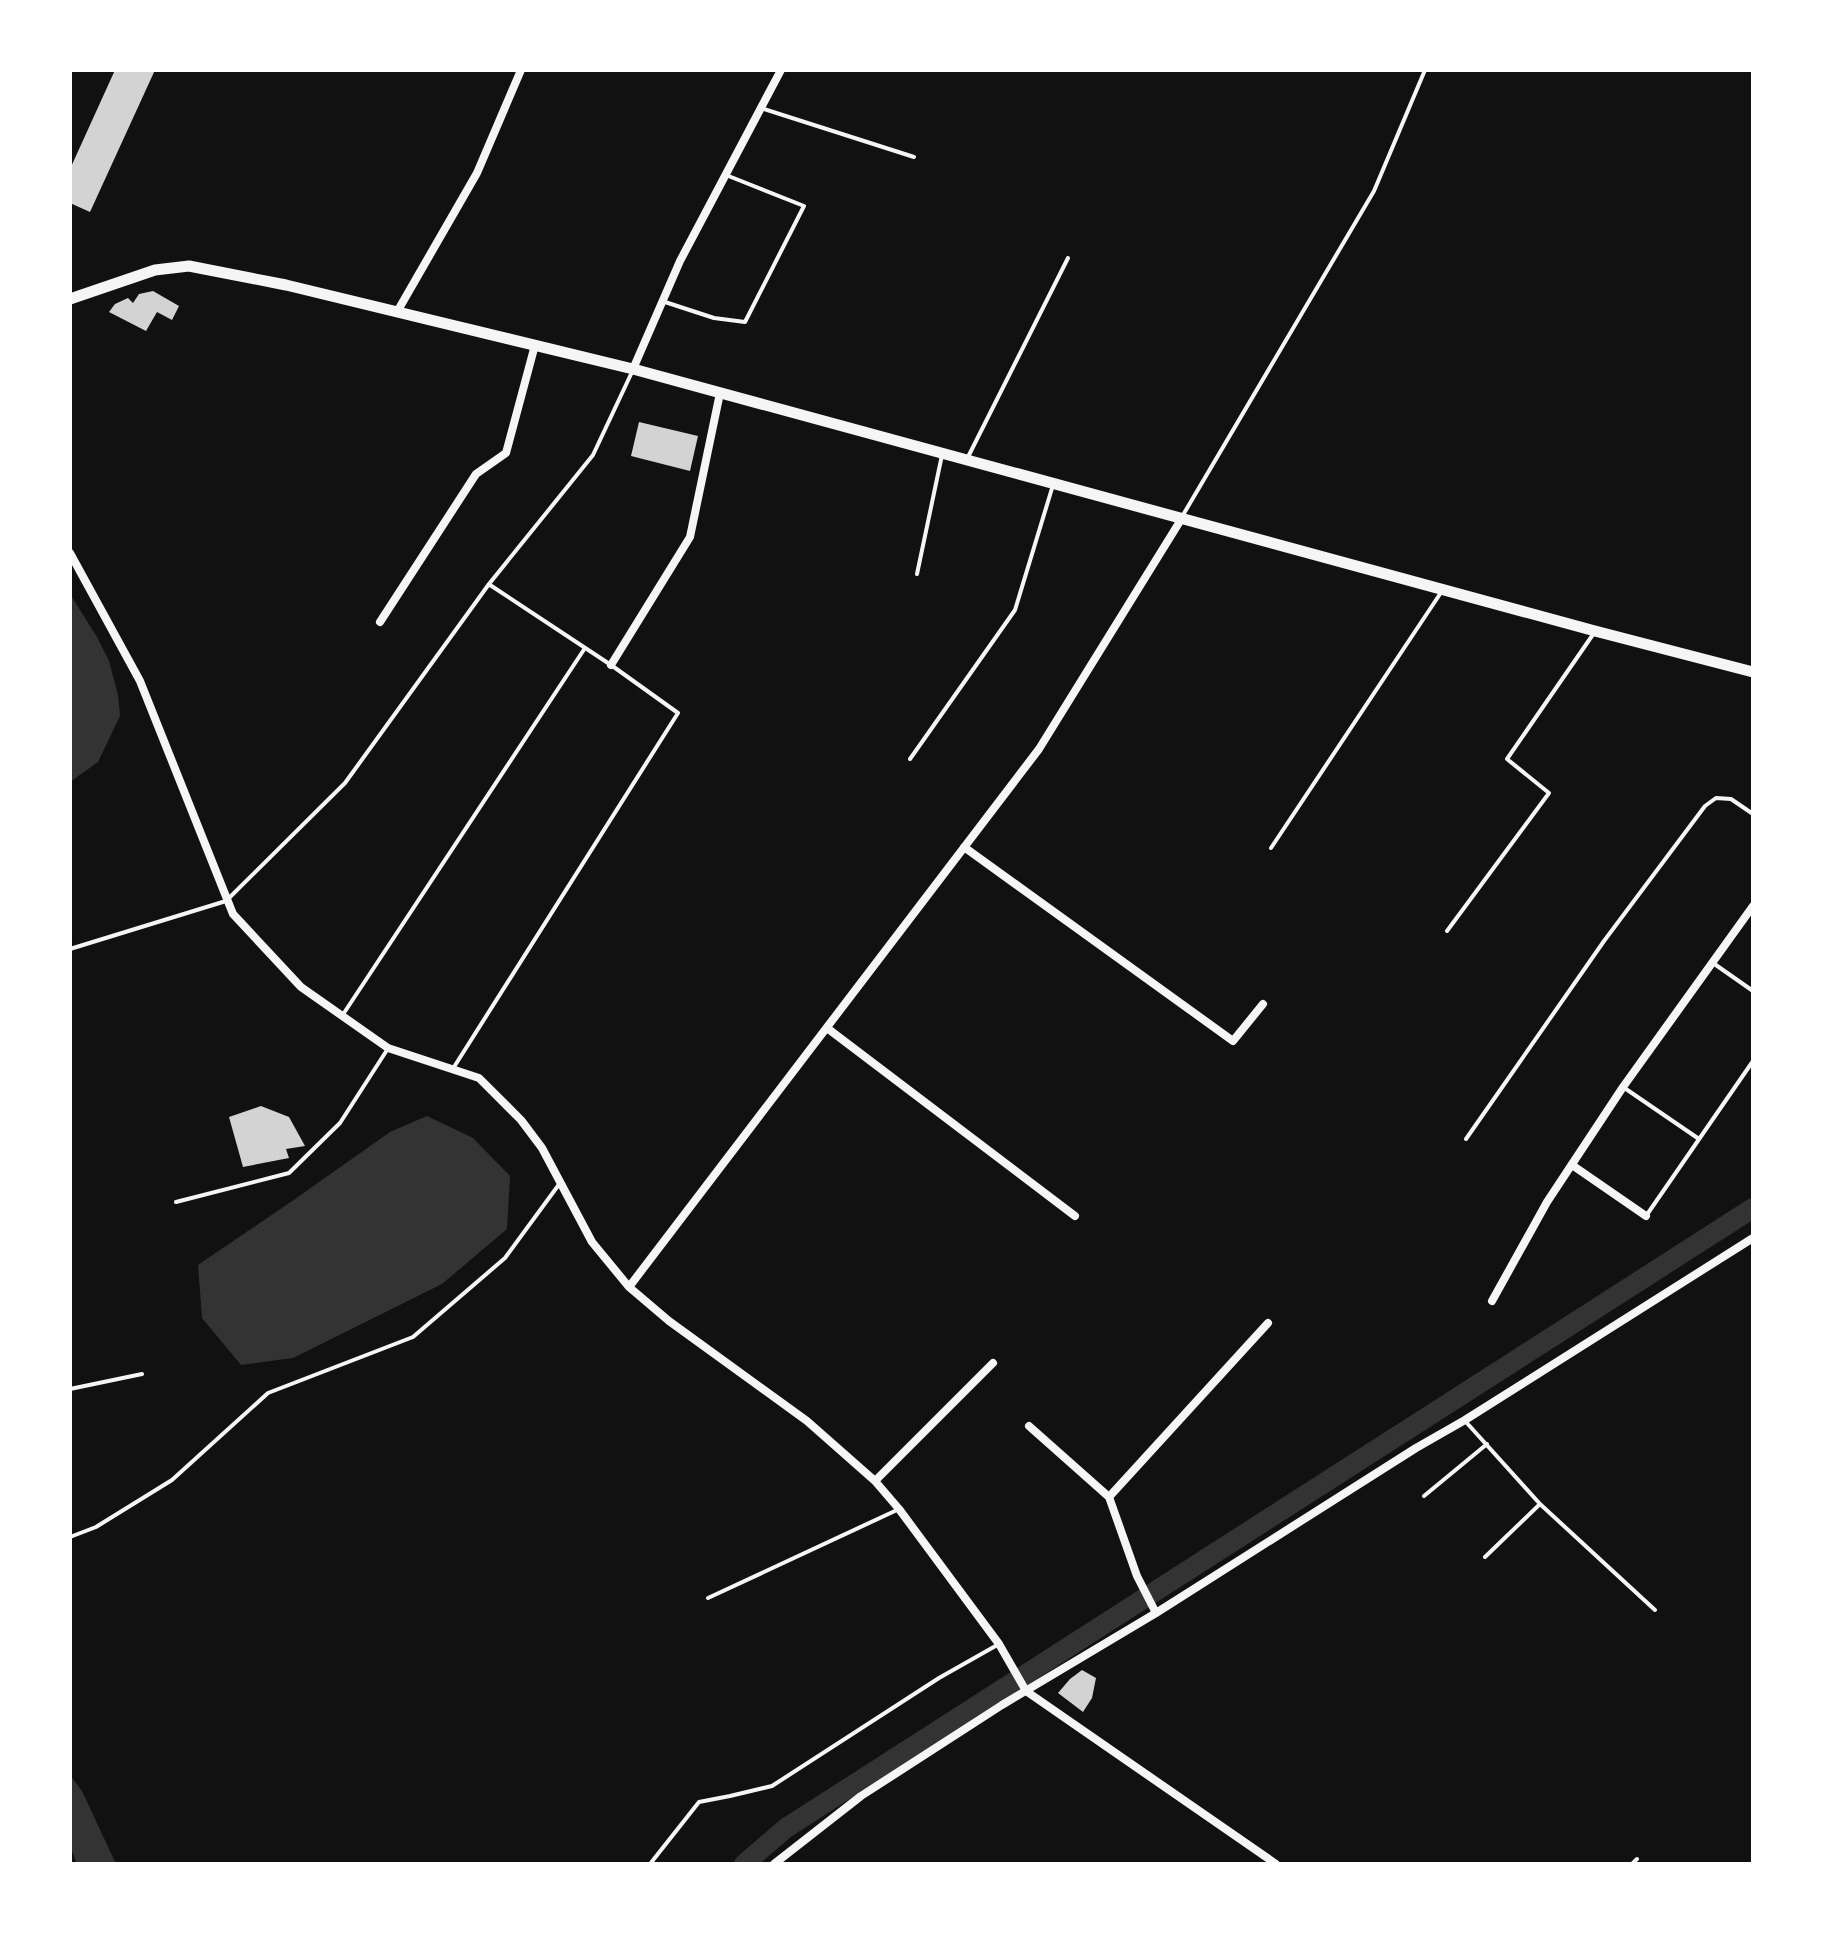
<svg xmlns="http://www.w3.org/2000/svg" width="1823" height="1934" viewBox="0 0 1823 1934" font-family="'Zilla Slab',serif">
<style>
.water{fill:#333}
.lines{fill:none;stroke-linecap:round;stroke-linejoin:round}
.canal{stroke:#333;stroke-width:20}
.building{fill:#d3d3d3}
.service{stroke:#f5f5f5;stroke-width:4}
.minor{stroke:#f5f5f5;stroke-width:8}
.tertiary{stroke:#f5f5f5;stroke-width:11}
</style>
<rect width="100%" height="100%" fill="#111"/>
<path class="water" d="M70 594 97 637 109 661 118 695 120 716 98 762 70 782Z
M427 1116 473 1138 510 1176 507 1229 442 1284 293 1358 241 1365 202 1318 198 1265 295 1199 390 1132Z
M70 1775 82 1791 116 1864H77L70 1846Z"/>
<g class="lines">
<path class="canal" d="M744 1864 786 1828 1753 1208"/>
</g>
<path class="building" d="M115 70H155L90 212 70 203V169Z
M153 291 179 306 172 320 157 312 146 331 109 312 115 304 128 298 133 303 139 294Z
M639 422 698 436 690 471 631 456Z
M261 1106 289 1117 305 1146 286 1149 289 1158 243 1167 229 1117Z
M1082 1670 1096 1678 1092 1698 1083 1712 1058 1693 1070 1679Z"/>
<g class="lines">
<path class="service" d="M761 108 914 157
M665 302 714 318 745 322 804 206 726 175
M967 459 1068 258
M1183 515 1374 191 1425 70
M917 574 942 455
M910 759 1015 610 1053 485
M1271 848 1442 591
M1447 931 1549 793 1507 759 1594 633
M70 949 226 901 345 783 489 584 593 455 632 372
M1713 963 1753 991
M342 1016 585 648
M454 1067 678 713 611 665 490 585
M1623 1087 1699 1139
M1466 1139 1604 941 1705 806 1716 798 1731 799 1753 814
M176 1202 289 1173 340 1123 387 1050
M1646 1216 1753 1061
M70 1389 142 1374
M1466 1422 1540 1504 1655 1610
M1424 1496 1487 1444
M70 1537 96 1527 172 1480 268 1393 413 1337 505 1258 560 1183
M1485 1557 1540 1504
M708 1598 897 1510
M650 1864 699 1802 730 1796 772 1786 939 1678 999 1644
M1632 1864 1637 1859"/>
<path class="minor" d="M397 312 477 173 521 70
M633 369 680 261 781 70
M70 553 140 681 233 914 301 987 388 1048 479 1078 521 1120 542 1148 592 1242 629 1287 669 1321 807 1421 875 1481 899 1509 999 1644 1026 1691 1276 1864
M380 622 476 474 506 453 535 345
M611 665 690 537 720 393
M964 847 1233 1041 1263 1004
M827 1028 1075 1216
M1572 1165 1646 1216
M629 1287 1039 749 1182 518
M1492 1301 1547 1202 1623 1087 1753 906
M1029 1426 1109 1497
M875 1481 993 1363
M1156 1613 1137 1576 1109 1497 1268 1323
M774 1864 861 1796 1002 1705 1156 1613 1416 1448 1465 1420 1753 1238"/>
<path class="tertiary" d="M70 299 155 270 189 266 286 285 633 369 1595 631 1753 672"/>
</g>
<rect width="1823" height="1934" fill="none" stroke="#ffffff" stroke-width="144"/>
</svg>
